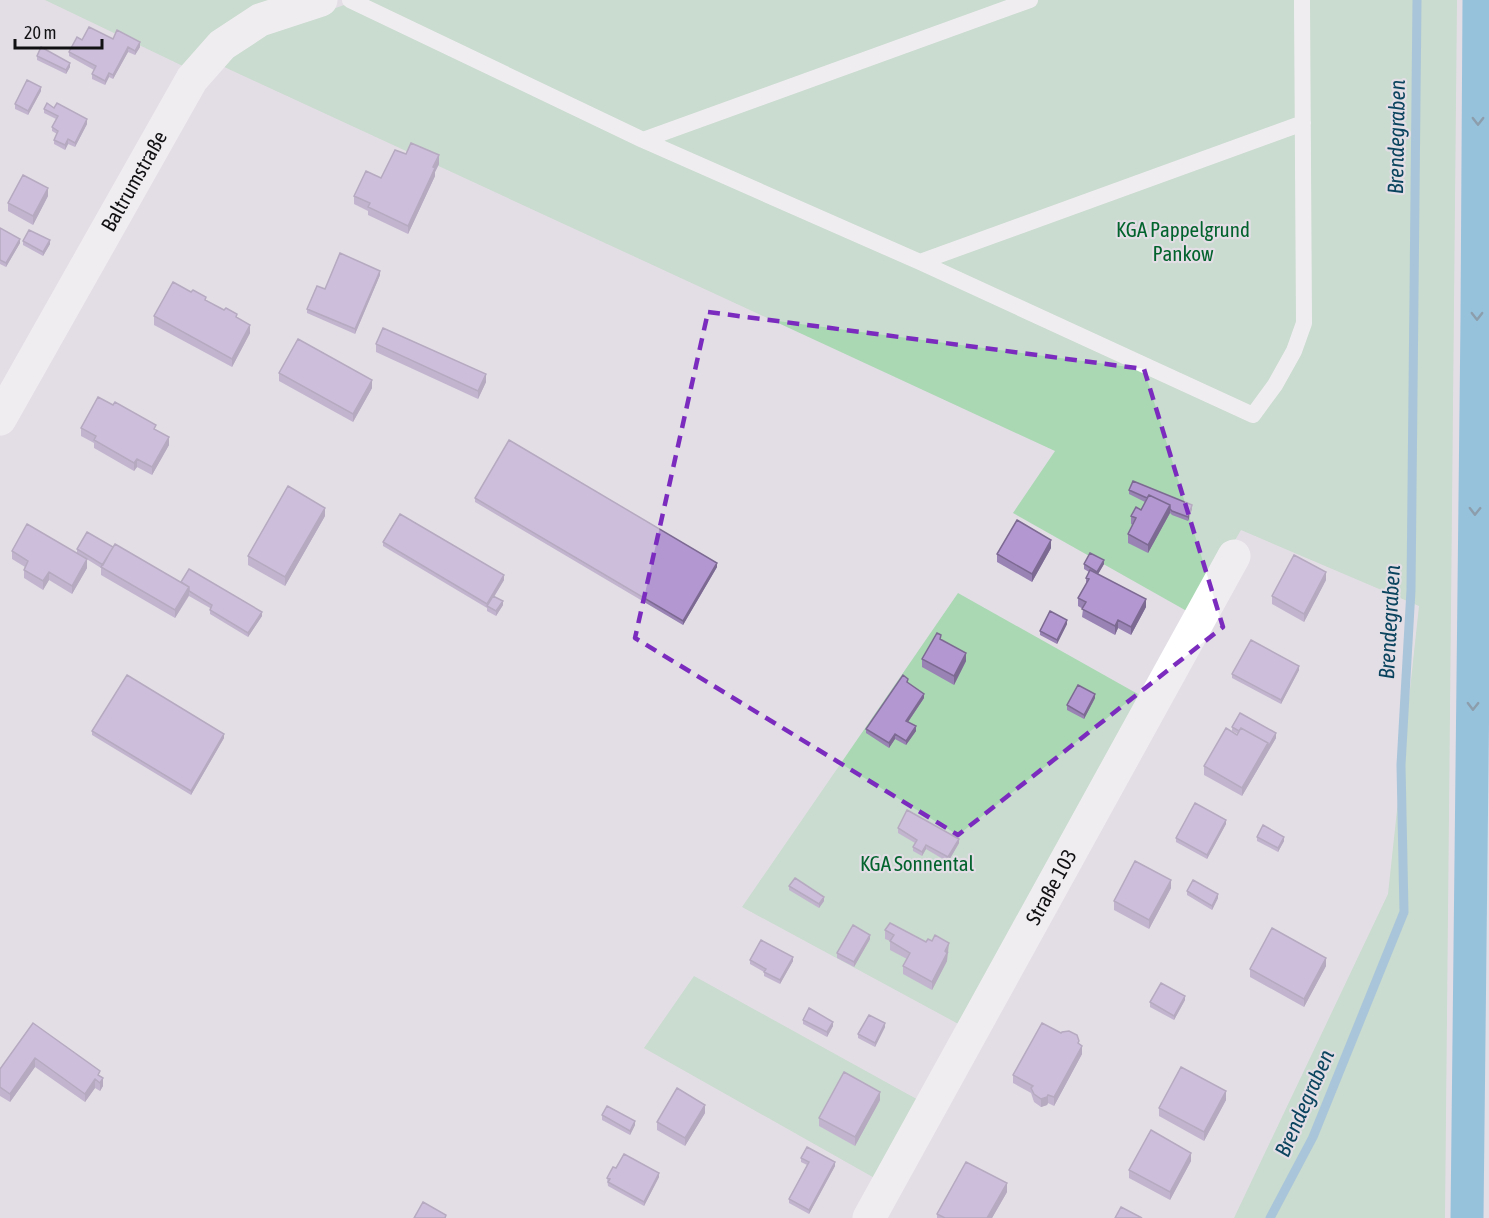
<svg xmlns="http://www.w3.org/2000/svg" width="1489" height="1218" viewBox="0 0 1489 1218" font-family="'Asap Condensed',sans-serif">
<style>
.green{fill:#aad8b3}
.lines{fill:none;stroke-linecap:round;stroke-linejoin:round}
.stream{stroke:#63a6ca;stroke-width:9}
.service{stroke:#fff;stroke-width:16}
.minor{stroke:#fff;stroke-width:33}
.motorway{stroke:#3a9fd0;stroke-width:33}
.wall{fill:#9982b4}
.shaded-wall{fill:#7d6a92}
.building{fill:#b297d1;stroke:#7d6a92;stroke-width:1.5}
.oneway{stroke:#235067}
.marked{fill:none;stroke:#7b2cbf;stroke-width:4.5;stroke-dasharray:12 8;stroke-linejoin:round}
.labels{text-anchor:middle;stroke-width:4.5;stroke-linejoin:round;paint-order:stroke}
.street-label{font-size:21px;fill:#111012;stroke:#e3dee6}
.park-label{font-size:21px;fill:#03632d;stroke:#e3dee6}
.water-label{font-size:22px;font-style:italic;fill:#0b445e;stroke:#e3dee6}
</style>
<rect width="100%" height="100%" fill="#e3dee6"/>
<path class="green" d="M45 0H284L185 67Z
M358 0H1457L1445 1218H1234L1388 894 1419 606 1241 530 1192 614 1013 513 1055 451 220 65 241 42Z
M958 593 1145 698 964 1027 742 907Z
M694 976 922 1102 878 1180 644 1048Z"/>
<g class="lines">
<path class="stream" d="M1270 1218 1313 1137 1404 912 1401 765 1411 590 1417 0"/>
<path class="service" d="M350 0 643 140 920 262 1253 415 1275 385 1294 351 1304 323 1302 0
M643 140 1030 0
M920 262 1303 123"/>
<g class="minor">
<path id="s1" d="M0 419 192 79 222 45 260 20 321 0"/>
<path id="s2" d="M869 1218 1234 556"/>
</g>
<path class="motorway" d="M1467 1218 1477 318 1479 0"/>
</g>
<path class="wall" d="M113 39 140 47 135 55 128 52 113 79 109 77 105 85 92 79V74L94 70 69 56V52L82 40Z
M37 56 70 67 66 74 37 60Z
M41 91 28 115 15 109V104Z
M44 109 87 124 75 147 68 144 65 150 54 144V140L57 134 52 131V127L56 119 44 113Z
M406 154 439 164 435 172V176L408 234 368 215V211L354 204V196L381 178Z
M48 196 33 225 8 211V203Z
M0 228 20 243 6 267 0 264Z
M23 241 50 244 43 256 23 245Z
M380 275 355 334 307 313V309L325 289Z
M206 301 237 318 250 333 232 367 154 325V316Z
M376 344 486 382 478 399 376 352Z
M279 373 372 388 353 422 279 381Z
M81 428 156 430 169 445 152 475 137 467 134 471 94 448V443L81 436Z
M1129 490 1192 509 1188 521 1172 515 1170 513 1148 553 1128 543V534L1133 525 1131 524V516L1141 510 1145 502 1129 494Z
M475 498 717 567 683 625 475 502Z
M325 516 285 586 248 565V556Z
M383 542 504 580 494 597 503 605 496 616 487 611V608L383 546Z
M113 547 181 582 262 616 248 637 210 614V608L189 596 175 618 101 575V568L77 553V549Z
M1051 548 1032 582 997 562V554Z
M12 551 87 568 72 594 49 580 43 590 24 578V570L25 567 12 559Z
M1084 564H1104L1098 574 1146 607 1131 635 1118 628 1115 635 1082 617 1083 609 1078 606V598L1086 585V578L1089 572 1084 569Z
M1326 580 1304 622 1272 604V596Z
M1067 624 1057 644 1040 635V631Z
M941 640 966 661 954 685 922 667V659Z
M1299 670 1281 704 1232 678V674Z
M908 683 924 698 908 722 916 731 906 745 895 739 889 748 866 733V729Z
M1095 698 1084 719 1067 710V705Z
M1232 727 1276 738 1242 796 1204 775V766L1238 734 1232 731Z
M92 731 224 738 191 795 92 735Z
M1226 824 1207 859 1176 842V838Z
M898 828 959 843 948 862 926 849 922 856 913 851V847L915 843 898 833Z
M1257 837 1284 841 1278 852 1257 841Z
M789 886 824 901 819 908 789 890Z
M1171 888 1149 929 1114 910V901Z
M1187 891 1218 898 1212 910 1187 895Z
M885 930 926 942 949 952 947 954V961L932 990 903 974V966L907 959 890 950V941L885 939Z
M870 939 854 967 837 958V953Z
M750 960 793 961 780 984 764 976V972L750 964Z
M1326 966 1304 1007 1250 977V969Z
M1185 1000 1174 1020 1150 1007V1002Z
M803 1020 833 1026 827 1037 803 1024Z
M33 1023 100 1076 103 1086 100 1091 95 1088 85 1102 35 1067 10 1102 0 1096V1069Z
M885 1027 875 1047 858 1038V1034Z
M1079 1044 1082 1054 1054 1106 1048 1103 1047 1105 1041 1107 1034 1102 1031 1093 1013 1083V1075Z
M880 1100 855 1146 819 1126V1118Z
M1226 1100 1204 1141 1159 1116V1108Z
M705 1113 685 1146 657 1130V1122Z
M602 1115 635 1125 630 1135 602 1120Z
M801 1158 835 1166 809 1214 789 1203V1199L807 1165 801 1162Z
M1191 1161 1170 1200 1129 1178V1170Z
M616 1168 659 1177 644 1206 608 1186 607 1178Z
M1007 1192 992 1218H937V1214Z"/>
<path class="shaded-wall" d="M140 42V47L135 55V51Z
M128 47V52L113 79V75Z
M70 63V67L66 74V70Z
M109 73V77L105 85V81Z
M41 87V91L28 115V111Z
M87 119V124L75 147V143Z
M68 139V144L65 150V145Z
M439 155V164L435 172V176L408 234V226Z
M48 188V196L33 225V216Z
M20 239V243L6 267V263Z
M50 240V244L43 256V252Z
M380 271V275L355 334V329Z
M250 325V333L232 367V359Z
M486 374V382L478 399V391Z
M372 380V388L353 422V414Z
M169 437V445L152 475V467Z
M137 459V467L134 471V463Z
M1170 505V513L1148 553V545Z
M1192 505V509L1188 521V517Z
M325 508V516L285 586V577Z
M1051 540V548L1032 582V574Z
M87 559V568L72 594V586Z
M1104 560V564L1097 576V572Z
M717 563V567L683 625V621Z
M49 572V580L43 590V581Z
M1326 572V580L1304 622V614Z
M504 575V580L487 608V604Z
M189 587V595L175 618V610Z
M1146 599V607L1131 635V627Z
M503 601V605L496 616V611Z
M262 612V616L248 637V633Z
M1067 620V624L1057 644V640Z
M1118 620V628L1115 635V626Z
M966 653V661L954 685V676Z
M1299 666V670L1281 704V700Z
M924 694V698L906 725V721Z
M1095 694V698L1084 719V715Z
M916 726V731L906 745V741Z
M1276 733V738L1242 796V788L1268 743Z
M224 734V738L191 795V791Z
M895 734V739L889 748V743Z
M1226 820V824L1207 859V855Z
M1284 837V841L1278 852V848Z
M959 839V843L948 862V857Z
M926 845V849L922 856V852Z
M1171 880V888L1149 929V920Z
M1218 894V898L1212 910V906Z
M824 897V901L819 908V904Z
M870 935V939L854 967V962Z
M949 943 947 961 932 990V982Z
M793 957V961L780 984V980Z
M1326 958V966L1304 1007V999Z
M1185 996V1000L1174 1020V1016Z
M833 1022V1026L827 1037V1032Z
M885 1023V1027L875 1047V1043Z
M1082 1046V1054L1054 1106V1097Z
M35 1058V1067L10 1102V1094Z
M103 1078V1086L100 1091V1083Z
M95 1079V1088L85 1102V1094Z
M1226 1091V1100L1204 1141V1132Z
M880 1092V1100L855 1146V1137Z
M1048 1095V1103L1047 1105 1041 1107V1099Z
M705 1105V1113L685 1146V1138Z
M635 1121V1125L630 1135V1131Z
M1191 1153V1161L1170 1200V1192Z
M835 1162V1166L809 1214V1210Z
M659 1173V1177L644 1206V1202Z
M1007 1183V1192L992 1218H987Z"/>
<path class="building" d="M89 27 113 39 117 30 140 42 135 51 128 47 113 75 109 73 105 81 92 74 96 66 69 52 77 37 82 40Z
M41 47 70 63 66 70 37 56Z
M27 80 41 87 28 111 15 104Z
M47 103 54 108 57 103 87 119 75 143 68 139 65 145 54 140 58 131 52 127 58 116 44 109Z
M411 143 439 155 433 167 435 168 408 226 368 207 370 203 354 196 366 171 381 178 395 150 406 154Z
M23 175 48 188 33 216 8 203Z
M0 228 20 239 6 263 0 260Z
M29 230 50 240 43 252 23 241Z
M340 253 380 271 355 329 307 309 317 286 325 289Z
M173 282 191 292 193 290 206 297 205 300 224 310 226 308 237 314 236 317 250 325 232 359 154 316Z
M383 328 486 374 478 391 376 344Z
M298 339 372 380 353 414 279 373Z
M98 397 113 405 115 402 156 425 154 429 169 437 152 467 137 459 134 463 94 440 96 436 81 428Z
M509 440 717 563 683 621 475 498Z
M1133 481 1192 505 1188 517 1172 511 1170 509V505L1149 495 1147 498 1129 490Z
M288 486 325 508 285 577 248 556Z
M1149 495 1170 505 1148 545 1128 534 1136 518 1131 516 1136 507 1141 510Z
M400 514 504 575 487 604 383 542Z
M1017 520 1051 540 1032 574 997 554Z
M27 524 87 559 72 586 49 572 43 581 24 570 28 561 12 551Z
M87 532 113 547 103 565 77 549Z
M115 544 189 587 175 610 101 567Z
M1090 553 1104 560 1097 572 1084 564Z
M1294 555 1326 572 1304 614 1272 596Z
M189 569 262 612 248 633 210 610 212 605 189 591V587L181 582Z
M1090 570 1146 599 1131 627 1118 620 1115 626 1082 609 1086 602 1078 598 1089 579 1086 578Z
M493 596 503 601 496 611 487 606Z
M1050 611 1067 620 1057 640 1040 631Z
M937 633 941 635 940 639 966 653 954 676 922 659Z
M1251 640 1299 666 1281 700 1232 674Z
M127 675 224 734 191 791 92 731Z
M903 675 908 679 907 682 924 694 906 721 916 726 906 741 895 734 889 743 866 729Z
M1078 685 1095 694 1084 715 1067 705Z
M1240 713 1276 733 1268 747V743L1241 728 1239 731 1232 727Z
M1226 728 1237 735 1241 728 1268 743 1242 788 1204 766Z
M1195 803 1226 820 1207 855 1176 838Z
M907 810 959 839 948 857 926 845 922 852 913 847 917 840 898 828Z
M1263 825 1284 837 1278 848 1257 837Z
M1135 861 1171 880 1149 920 1114 901Z
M795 878 824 897 819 904 789 886Z
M1193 880 1218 894 1212 906 1187 891Z
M890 923 926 942 928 939 932 941 935 935 949 943 945 951 947 953 932 982 903 966 910 953 890 941 894 935 885 930Z
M853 925 870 935 854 962 837 953Z
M1272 928 1326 958 1304 999 1250 969Z
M761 940 793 957 780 980 764 972 766 969 750 960Z
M1161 983 1185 996 1174 1016 1150 1002Z
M809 1008 833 1022 827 1032 803 1020Z
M869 1015 885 1023 875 1043 858 1034Z
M33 1023 100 1071 98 1075 103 1078 100 1083 95 1079 85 1094 35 1058 10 1094 0 1087V1069Z
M1042 1023 1061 1033 1062 1032 1069 1031 1077 1035 1079 1041 1078 1043 1082 1046 1054 1097 1048 1095 1047 1097 1041 1099 1034 1094 1031 1088 1033 1086 1013 1075Z
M1181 1067 1226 1091 1204 1132 1159 1108Z
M844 1072 880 1092 855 1137 819 1118Z
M677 1088 705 1105 685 1138 657 1122Z
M607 1106 635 1121 630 1131 602 1115Z
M1151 1130 1191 1153 1170 1192 1129 1170Z
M807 1147 835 1162 809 1210 789 1199 809 1162 801 1158Z
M624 1154 659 1173 644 1202 608 1182 610 1179 607 1178 613 1167 616 1168Z
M966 1162 1007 1183 987 1218H945L937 1214Z
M423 1202 446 1215 445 1218H414Z
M1121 1207 1142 1218H1115Z"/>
<defs><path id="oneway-chevron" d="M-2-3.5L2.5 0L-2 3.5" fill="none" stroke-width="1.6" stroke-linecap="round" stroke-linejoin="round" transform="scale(1.5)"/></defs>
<g class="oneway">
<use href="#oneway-chevron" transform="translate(1478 121) rotate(90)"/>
<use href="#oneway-chevron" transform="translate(1477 316) rotate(90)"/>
<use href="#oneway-chevron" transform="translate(1475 511) rotate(91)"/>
<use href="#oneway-chevron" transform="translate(1473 706) rotate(91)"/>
</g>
<path d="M0 0H1489V1218H0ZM708 312 1144 369 1223 627 958 835 635 638Z" fill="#e3dee6" fill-opacity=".55" fill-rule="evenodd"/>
<path class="marked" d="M708 312 1144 369 1223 627 958 835 635 638Z"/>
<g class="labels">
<g class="street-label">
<text dy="7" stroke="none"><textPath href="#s1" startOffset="273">Baltrumstraße</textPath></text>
<text dy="7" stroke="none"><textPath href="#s2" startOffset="378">Straße 103</textPath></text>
</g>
<g class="park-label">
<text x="1183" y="237">KGA Pappelgrund<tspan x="1183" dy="24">Pankow</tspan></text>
<text x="917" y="871">KGA Sonnental</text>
</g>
<g class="water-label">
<text transform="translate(1396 137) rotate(-89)" y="8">Brendegraben</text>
<text transform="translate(1389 622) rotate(-87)" y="8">Brendegraben</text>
<text transform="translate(1304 1103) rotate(-66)" y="8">Brendegraben</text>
</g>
</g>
<path d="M15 39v9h87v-9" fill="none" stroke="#111012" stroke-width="3"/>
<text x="24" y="39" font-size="18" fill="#111012" stroke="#e3dee6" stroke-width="4.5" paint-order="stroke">20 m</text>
</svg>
